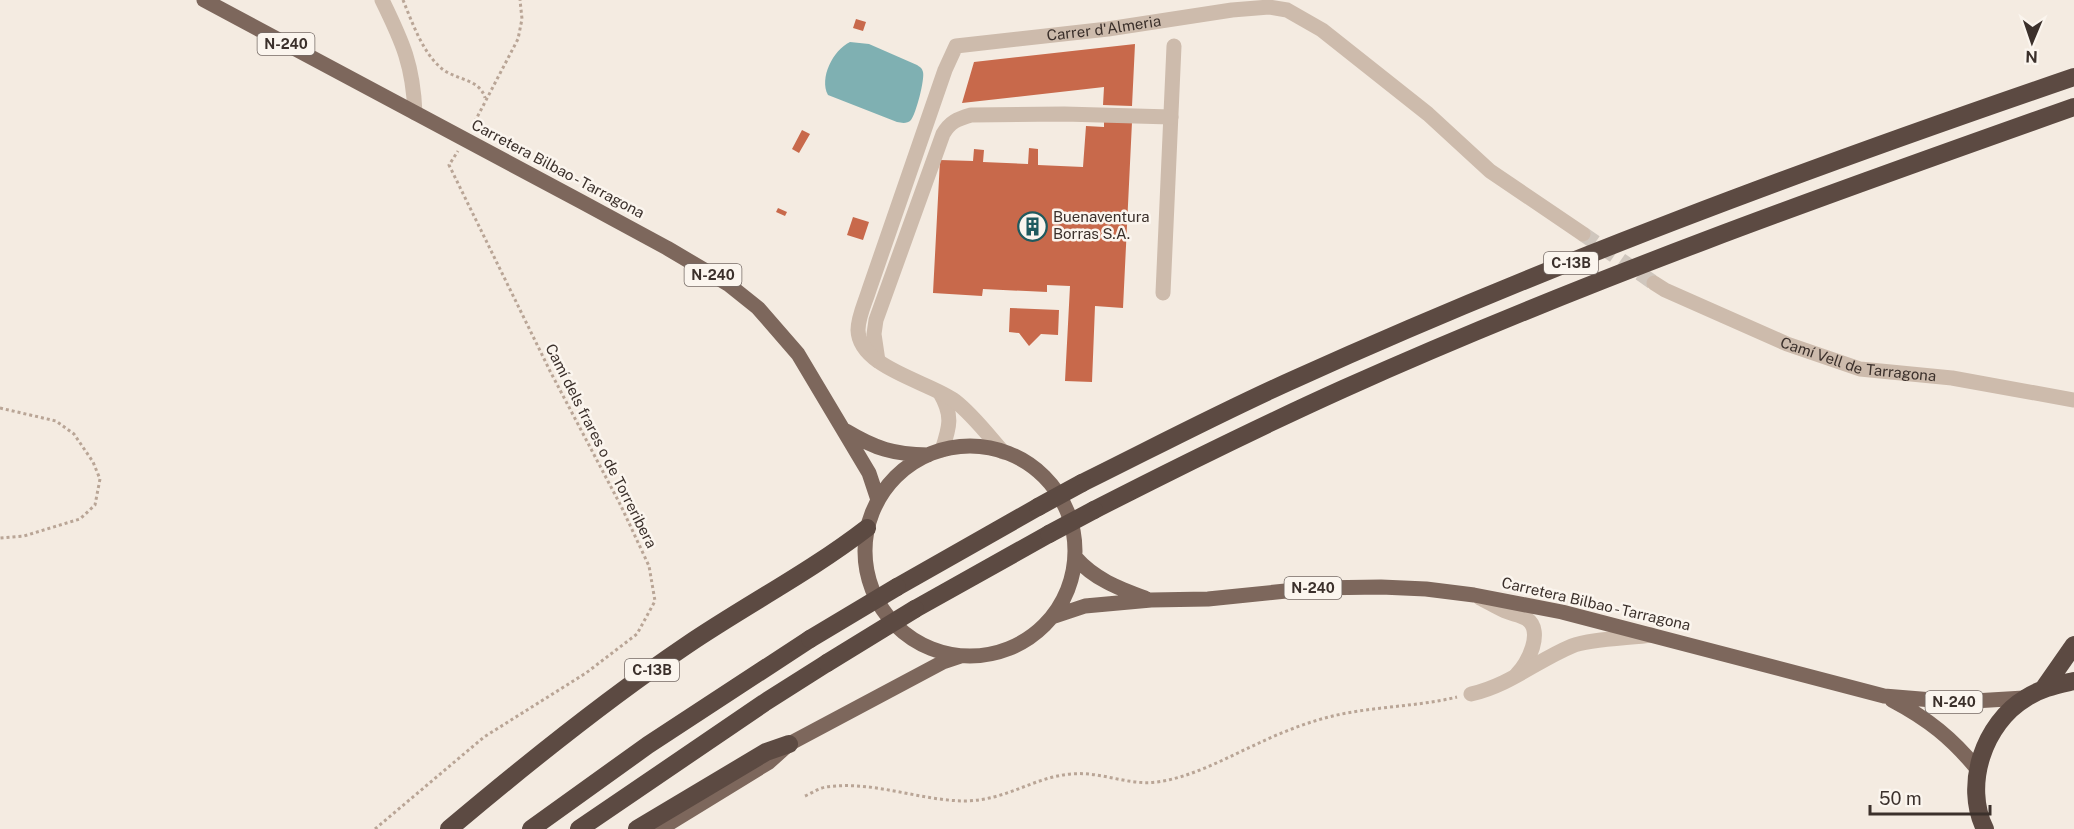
<svg xmlns="http://www.w3.org/2000/svg" width="2074" height="829" viewBox="0 0 2074 829" font-family="'Public Sans',sans-serif">
<style>
.water{fill:#7fb0b2}
.building{fill:#c8694b}
.lines{fill:none;stroke-linecap:round;stroke-linejoin:round}
.minor-tunnel{stroke:#cfc6bd;stroke-width:15;stroke-dasharray:15 8;stroke-linecap:butt}
.path{stroke:#b9a596;stroke-width:3;stroke-dasharray:3 3;stroke-linecap:butt}
.minor{stroke:#cdbbac;stroke-width:15}
.major{stroke:#7d675c;stroke-width:15}
.highway{stroke:#5c4a42;stroke-width:18}
.highway-bridge{stroke:#5c4a42;stroke-width:18}
.labels{text-anchor:middle;stroke-width:5;stroke-linejoin:round;paint-order:stroke}
.shield{fill:#fbf5ee;stroke:#756b66;stroke-width:1.5}
.shield-label{font-size:14px;font-weight:bold;fill:#3b302b}
.street-label{font-size:15px;fill:#3b302b;stroke:#fbf5ee}
.poi-label{font-size:15px;fill:#3b302b;stroke:#fbf5ee;text-anchor:start}
</style>
<rect width="100%" height="100%" fill="#f4ebe1"/>
<path class="water" d="M850 42 869 44 917 65C920 67 922 68 923 72 925 79 916 114 911 120 907 124 902 123 897 122L828 95C819 78 833 50 850 42Z"/>
<path class="building" d="M856 19 866 22 863 31 853 28Z
M1135 44 1132 106 1103 105 1104 87 962 103 974 62Z
M1104 120 1132 122 1123 308 1095 306 1092 382 1065 381 1070 286 1047 285V292L983 289 982 296 933 293 940 160 973 161 974 149 984 150 983 162 1028 164 1029 148 1038 149V165L1083 167 1086 126 1104 127Z
M802 130 810 134 799 153 792 149Z
M778 208 787 212 785 216 776 212Z
M853 217 869 222 863 240 847 235Z
M1010 308 1059 310 1058 335 1041 334 1029 346 1019 333 1009 332Z"/>
<g class="lines">
<path class="minor-tunnel" d="M1583 234 1654 283"/>
<path class="path" d="M403 0C412 22 422 51 440 67 453 80 480 78 485 98
M472 127 518 39 522 19 520 0
M0 408 56 421 74 434 93 462 100 479 95 505 80 519 24 536 0 538
M805 796C812 793 819 788 826 787 873 780 920 801 966 801 1007 800 1034 777 1071 774 1101 771 1128 786 1157 782 1193 777 1226 758 1259 743 1278 734 1298 726 1318 720 1363 706 1412 708 1457 697
M375 829 484 737 586 673 637 634 655 601 649 566 621 506 550 371 449 165 458 151"/>
<g class="minor">
<path d="M382 0C403 43 413 65 415 113"/>
<path id="s1" d="M1654 283 1665 290 1787 344 1860 369 1952 378 2074 400"/>
<path d="M1163 293 1174 46"/>
<path d="M878 361 874 334 876 320 943 134C950 122 957 119 971 115L1064 114 1171 117"/>
<path d="M940 393C953 415 950 426 942 450"/>
<path id="s2" d="M1003 452C988 435 973 415 955 401 930 382 859 368 858 330 858 317 865 303 869 290L945 70 956 46 1108 29 1232 10 1269 7 1287 10 1322 30 1428 114 1490 171 1583 234"/>
<path d="M1480 598C1488 602 1496 607 1505 611 1512 614 1521 615 1527 619 1544 631 1528 664 1517 674"/>
<path d="M1471 694C1510 685 1536 661 1572 646 1588 639 1631 638 1651 635"/>
</g>
<path class="major" d="M204 0 582 202 667 248 728 284 758 308 798 354 869 473 878 500
M846 431C876 449 893 454 928 455
M865 551a105 105 0 1 1 210 0a105 105 0 1 1-210 0Z
M1075 557C1094 579 1118 588 1145 598
M1052 617 1085 606 1151 600 1208 599 1315 588 1381 587 1426 589 1474 595 1562 612 1884 696 1957 702 2024 698
M1892 700C1928 719 1952 738 1978 770
M660 829 769 762 789 744 943 662 961 656"/>
<path class="highway" d="M1082 483C1153 448 1223 411 1295 379 1549 264 1811 167 2074 77
M1094 510C1176 468 1259 427 1343 389 1581 282 1828 194 2074 107
M897 587 1038 507
M915 609 1049 534
M2044 688 2074 645
M449 829C526 764 604 701 687 645 746 605 810 572 867 528
M531 829 648 745 810 639
M579 829 764 703 827 663
M637 829 766 752 789 744
M1985 829C1963 785 1984 723 2026 698 2041 688 2057 685 2074 681"/>
<path class="highway-bridge" d="M1038 507 1082 483
M1049 534 1094 510
M810 639 897 587
M827 663 915 609"/>
</g>
<defs>
<symbol id="building-ring" viewBox="-11 -11 22 22"><circle r="9.5" fill="#fbf5ee" stroke="#1f5a5e" stroke-width="1.5"/><path d="M-4-6H4V6H1V3H-1V6H-4ZM-2.5-4.3h1.7v1.8h-1.7ZM.8-4.3h1.7v1.8H.8ZM-2.5-1h1.7V.8h-1.7ZM.8-1h1.7V.8H.8Z" fill="#1f5a5e"/></symbol>
</defs>
<g fill-rule="evenodd">
<use href="#building-ring" x="1016" y="210" width="33" height="33"/>
</g>
<g class="labels">
<g class="shield">
<rect x="257.5" y="33" width="57" height="22" rx="4.5"/>
<rect x="1544" y="252" width="54" height="22" rx="4.5"/>
<rect x="684.5" y="264" width="57" height="22" rx="4.5"/>
<rect x="1284.5" y="577" width="57" height="22" rx="4.5"/>
<rect x="625" y="659" width="54" height="22" rx="4.5"/>
<rect x="1925.5" y="691" width="57" height="22" rx="4.5"/>
</g>
<g class="shield-label">
<text x="286" y="49">N-240</text>
<text x="1571" y="268">C-13B</text>
<text x="713" y="280">N-240</text>
<text x="1313" y="593">N-240</text>
<text x="652" y="675">C-13B</text>
<text x="1954" y="707">N-240</text>
</g>
<g class="street-label">
<text dy="5" stroke="none"><textPath href="#s2" startOffset="645">Carrer d'Almeria</textPath></text>
<text transform="translate(558 169) rotate(28)" y="5">Carretera Bilbao - Tarragona</text>
<text dy="5" stroke="none"><textPath href="#s1" startOffset="220">Camí Vell de Tarragona</textPath></text>
<text transform="translate(601 446) rotate(63)" y="5">Camí dels frares o de Torreribera</text>
<text transform="translate(1596 604) rotate(13)" y="5">Carretera Bilbao - Tarragona</text>
</g>
<g class="poi-label">
<text x="1053" y="222">Buenaventura<tspan x="1053" dy="17">Borras S.A.</tspan></text>
</g>
</g>
<g transform="translate(2032 42) rotate(182)" stroke="#fbf5ee" stroke-width="4.5" paint-order="stroke">
<path d="M0-4.5L10 22L0 15L-10 22Z" fill="#3b302b"/>
<text y="-9" font-size="16" font-weight="bold" text-anchor="middle" fill="#3b302b">N</text>
</g>
<path d="M1870 805v9h120v-9" fill="none" stroke="#3b302b" stroke-width="3"/>
<text x="1879" y="805" font-size="18" fill="#3b302b" stroke="#fbf5ee" stroke-width="4.5" paint-order="stroke">50 m</text>
</svg>
